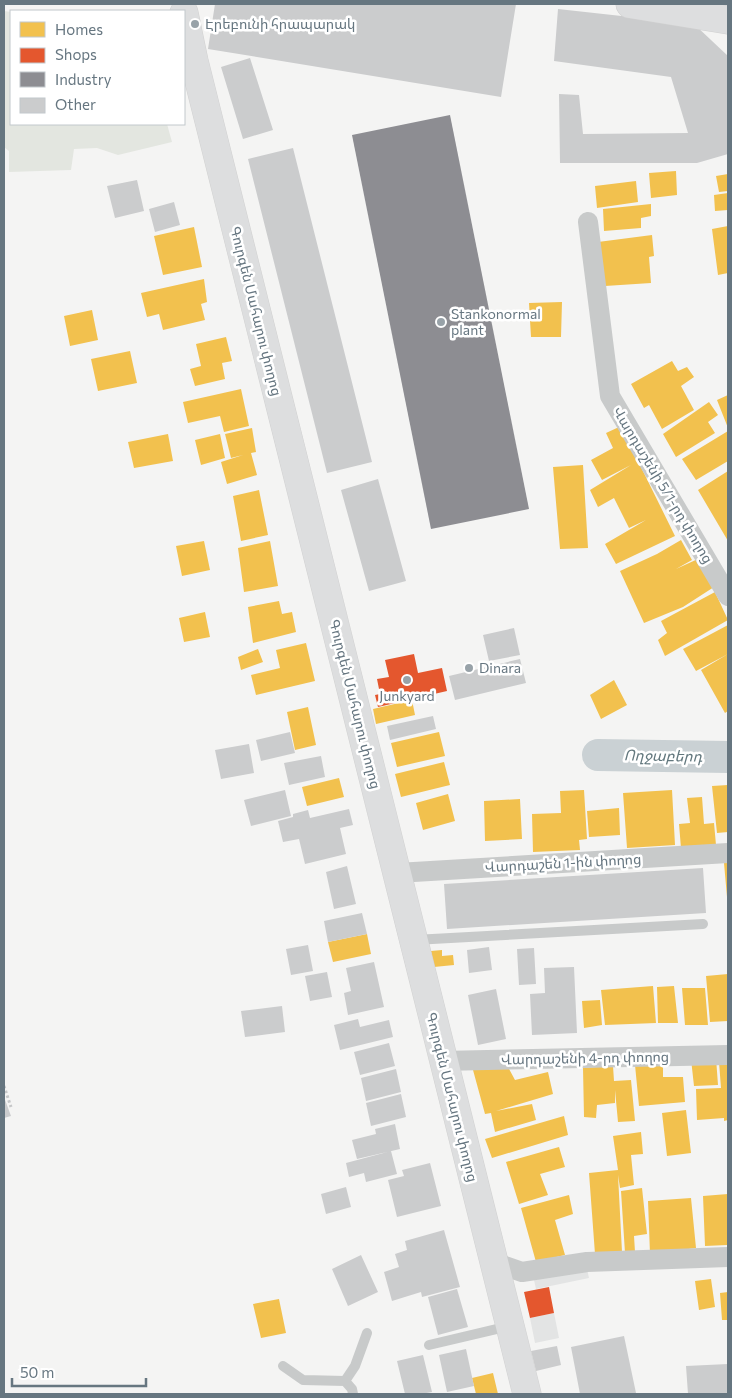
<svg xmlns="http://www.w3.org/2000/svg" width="732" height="1398" viewBox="0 0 732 1398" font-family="Commissioner,'Noto Sans Armenian',sans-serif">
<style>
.built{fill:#e3e4e4}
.green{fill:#e3e6e0}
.homes{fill:#f2c14e}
.shops{fill:#e4572e}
.industry{fill:#8d8d92}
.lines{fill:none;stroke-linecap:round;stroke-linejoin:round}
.river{stroke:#cad1d4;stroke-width:32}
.building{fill:#cbcccd}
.secondary-casing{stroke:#d1d1d1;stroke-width:29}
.path{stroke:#c6c7c8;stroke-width:3;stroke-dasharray:2.5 2.5;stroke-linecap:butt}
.service{stroke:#c8caca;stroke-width:10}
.minor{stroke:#c8caca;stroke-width:20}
.secondary{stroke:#dddedf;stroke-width:28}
.poi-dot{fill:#98a2a8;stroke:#fff;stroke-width:2}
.labels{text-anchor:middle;stroke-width:5;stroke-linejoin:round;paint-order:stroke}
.poi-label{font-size:14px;fill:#667680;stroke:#fff;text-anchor:start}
.street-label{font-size:14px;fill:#667680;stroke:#fff}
.water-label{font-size:15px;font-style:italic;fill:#62777d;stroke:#fff}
</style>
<rect width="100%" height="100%" fill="#f4f4f3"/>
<path class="built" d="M587 1269 589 1278 536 1289 534 1280Z
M554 1313 559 1338 535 1343 530 1318Z"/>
<path class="green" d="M4 11 11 12V124H167L172 142 118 155 97 148 74 149 71 170 9 172V151L4 147Z"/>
<path class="homes" d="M676 171 677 195 651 198 649 173Z
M728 174V191L719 192 716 176Z
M636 181 638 202 597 208 595 186Z
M728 193V210L715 211 714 195Z
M651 204V216L641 218V228L604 231 603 209Z
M728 226V273L718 275 712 229Z
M194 227 202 267 163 275 154 236Z
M652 235 654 256 649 257 651 283 605 286 598 242Z
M204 279 207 302 201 304 205 320 163 330 159 314 147 317 141 293Z
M562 302 561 337H531L529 303Z
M92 310 98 340 70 346 64 316Z
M226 337 232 361 222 363 225 379 195 386 190 369 201 366 196 344Z
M130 351 137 383 98 391 91 359Z
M672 361 678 371 687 367 694 377 681 386 694 410 662 429 649 405 644 408 631 384Z
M241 389 249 426 224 432 220 416 188 423 183 402Z
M728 395V428L717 400Z
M709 402 718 415 708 422 715 433 676 457 663 434Z
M619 427 638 461 675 536 616 564 605 544 646 520 629 528 614 498 598 507 590 490 631 465 602 480 591 460 613 448 606 433Z
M252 428 256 452 251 453 257 475 227 484 221 462 243 455 231 458 225 434Z
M728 431V461L696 480 682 459Z
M168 434 173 461 134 468 128 442Z
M220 434 225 458 201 465 195 440Z
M583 465 588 548 560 549 553 467Z
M728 471V541L698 490Z
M259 490 268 535 241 541 233 496Z
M681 540 692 560 676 569 700 558 714 587 683 607 644 623 620 571 657 554Z
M204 541 210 570 182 576 176 546Z
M270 541 278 586 244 592 238 548Z
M715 592 728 620 665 656 658 640 667 633 661 621Z
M279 601 282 614 292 612 296 632 253 643 248 607Z
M205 612 210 637 184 642 179 618Z
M728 625V654L696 671 683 649Z
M306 643 315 681 256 695 251 675 280 668 276 650Z
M258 649 263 662 241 670 238 657Z
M728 654V711L725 713 701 670Z
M614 680 627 705 601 719 590 695Z
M412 700 415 715 376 724 373 709Z
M308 707 316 745 295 750 287 712Z
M439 732 445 756 397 767 391 743Z
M444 762 450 785 401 797 395 774Z
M339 778 344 797 307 806 302 787Z
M728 785V832L717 833 712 786Z
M584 790 587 839 579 840 580 850 533 852 532 814 561 813 560 791Z
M672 790 675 845 627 848 623 793Z
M448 794 455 821 423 830 416 803Z
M702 797 704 824 714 823 716 845 681 848 679 824 690 823 687 798Z
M520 799 522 839 485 841 484 801Z
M619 808 620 835 589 837 587 811Z
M728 862V897H727L724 863Z
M367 934 371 954 333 962 328 942Z
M442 950V956L453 955 454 965 434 967 431 951Z
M728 974V1021L710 1022 706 976Z
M653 986 656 1023 605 1025 601 990Z
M674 986 678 1023H658L657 987Z
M682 988H705L708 1025H685Z
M600 1000 602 1025 584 1028 582 1001Z
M716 1058 718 1085 694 1086 691 1059Z
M719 1062H728V1120L724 1121V1118L697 1120 696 1089 721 1088Z
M663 1063V1077H683L685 1102 639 1106 635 1065Z
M613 1066 614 1081 631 1080 635 1121 618 1122 615 1090V1103L597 1105 596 1118 584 1117 583 1068Z
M508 1067 515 1080 548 1072 553 1094 496 1111 532 1104 536 1120 495 1132 491 1113 485 1114 473 1070Z
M686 1110 691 1153 667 1156 662 1113Z
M564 1116 568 1135 492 1158 485 1139Z
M641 1132 643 1154 631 1155 634 1185 620 1188 618 1175 622 1252 595 1254 589 1173 618 1170 613 1136Z
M559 1147 565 1167 540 1174 548 1195 519 1204 506 1162Z
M642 1188 647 1234 634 1236 635 1252 625 1253 621 1191Z
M728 1194 727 1245 705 1246 703 1196Z
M569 1195 573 1214 555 1220 565 1255 536 1262 521 1208Z
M691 1198 696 1248 650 1254 648 1201Z
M711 1279 715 1307 699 1310 695 1281Z
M728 1292V1320H722L720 1293Z
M279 1299 286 1333 261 1338 253 1304Z
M493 1373 498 1394H476L472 1378Z"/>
<path class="shops" d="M414 654 418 673 442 668 447 691 378 707 375 695 380 694 377 679 389 677 385 660Z
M549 1287 554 1313 530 1318 524 1292Z"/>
<path class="industry" d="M450 115 529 509 431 529 352 135Z"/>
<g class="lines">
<path class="river" d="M598 755 728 757"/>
</g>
<path class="building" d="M215 4H516L501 97 208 49Z
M558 9 694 24 728 56V154L697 163H560L559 94 579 95 583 134 688 133 671 77 554 61Z
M250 58 273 130 243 139 221 67Z
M293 148 372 462 327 473 248 159Z
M137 180 144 211 115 218 107 186Z
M174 202 180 225 155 232 149 209Z
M378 479 406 581 369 591 341 490Z
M514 628 520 655 489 661 483 635Z
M520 659 526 683 455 700 449 676Z
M433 716 436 729 390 740 387 726Z
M290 732 295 753 261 761 256 740Z
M249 744 254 773 221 779 215 750Z
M321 756 325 777 289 785 284 763Z
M285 790 291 816 251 826 244 800Z
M349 809 353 825 340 828 346 854 305 864 299 839 283 842 278 821 293 817V814L308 810 310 818Z
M347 866 356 904 334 909 326 872Z
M703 868 706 913 447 929 444 884Z
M362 913 367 934 328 942 324 921Z
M308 945 313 971 291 975 286 949Z
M489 947 492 970 469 973 467 950Z
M534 948 536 984 519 985 517 949Z
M374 962 384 1007 348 1015 344 993 351 991 346 968Z
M574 967 577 1033 532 1035 530 994 545 993 544 968Z
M327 972 332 997 310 1001 305 976Z
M496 989 506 1039 478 1045 468 995Z
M282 1006 285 1032 245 1037 241 1011Z
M358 1019 360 1027 389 1020 393 1037 340 1050 334 1025Z
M389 1043 395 1066 360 1075 354 1052Z
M396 1069 401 1092 366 1101 361 1078Z
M401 1094 406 1117 371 1126 366 1103Z
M4 1097 11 1116 4 1118Z
M395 1124 400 1149 357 1159 352 1140 376 1134 375 1129Z
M391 1151 397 1174 366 1182 364 1173 349 1177 346 1163Z
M430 1163 441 1206 397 1217 388 1180 404 1176 402 1170Z
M346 1187 351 1207 326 1214 321 1194Z
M444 1230 460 1287 422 1297 421 1292 392 1301 384 1272 399 1267 395 1254 407 1250 405 1241Z
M361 1255 378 1292 348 1306 332 1269Z
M457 1289 468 1327 438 1335 428 1297Z
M624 1336 636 1393 580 1394 571 1347Z
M557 1346 561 1365 536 1371 531 1351Z
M466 1349 474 1386 447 1392 439 1355Z
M423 1355 432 1392 421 1394H405L397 1361Z
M728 1364V1394H688L686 1366Z"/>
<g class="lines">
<defs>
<path id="secondary" d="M630 4 728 20
M184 13 194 61C305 505 414 950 527 1394"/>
</defs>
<use href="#secondary" class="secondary-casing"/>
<path class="path" d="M4 1086 11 1107"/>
<path class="service" d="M414 940 703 924
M429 1345 509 1326
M283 1366 303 1380 345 1381 352 1389 353 1394
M345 1381 355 1366 367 1333"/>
<path class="minor" d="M588 222 610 396 728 596
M397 873 728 853
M442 1061 728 1055
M493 1262 522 1272 587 1262 728 1257"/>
<use href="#secondary" class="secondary"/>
</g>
<g class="poi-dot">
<circle cx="195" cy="24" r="5"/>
<circle cx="441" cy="322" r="5"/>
<circle cx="469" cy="668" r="5"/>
<circle cx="407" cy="680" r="5"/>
</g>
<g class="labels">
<g class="poi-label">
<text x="205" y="29">Էրեբունի հրապարակ</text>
<text x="451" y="319">Stankonormal<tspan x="451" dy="16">plant</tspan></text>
<text x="479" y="673">Dinara</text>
<text x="407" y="701" text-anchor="middle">Junkyard</text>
</g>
<g class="street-label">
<text transform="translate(256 311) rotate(76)" y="5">Գուրգեն Մահարու փողոց</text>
<text transform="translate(663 485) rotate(59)" y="5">Վարդաշենի 5/1-րդ փողոց</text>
<text transform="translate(355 704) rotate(76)" y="5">Գուրգեն Մահարու փողոց</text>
<text transform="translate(563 863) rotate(-3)" y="5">Վարդաշեն 1-ին փողոց</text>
<text transform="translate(585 1058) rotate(-1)" y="5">Վարդաշենի 4-րդ փողոց</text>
<text transform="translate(452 1097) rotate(76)" y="5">Գուրգեն Մահարու փողոց</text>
</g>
<g class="water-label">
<text transform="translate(663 756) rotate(1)" y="5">Ողջաբերդ</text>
</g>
</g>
<rect width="732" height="1398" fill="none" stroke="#667680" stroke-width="10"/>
<rect x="10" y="10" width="175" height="115" fill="#ffffff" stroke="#c2c8cc"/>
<rect x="20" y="22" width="25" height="15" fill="#f2c14e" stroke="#c2c8cc"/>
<text x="55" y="35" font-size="15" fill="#667680">Homes</text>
<rect x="20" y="48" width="25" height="15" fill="#e4572e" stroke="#c2c8cc"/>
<text x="55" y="60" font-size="15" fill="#667680">Shops</text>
<rect x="20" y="72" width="25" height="15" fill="#8d8d92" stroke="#c2c8cc"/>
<text x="55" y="85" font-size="15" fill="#667680">Industry</text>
<rect x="20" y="98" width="25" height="15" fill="#cbcccd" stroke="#c2c8cc"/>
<text x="55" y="110" font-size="15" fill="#667680">Other</text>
<path d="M12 1378v8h134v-8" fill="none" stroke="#667680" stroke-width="2.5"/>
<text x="20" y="1378" font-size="15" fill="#667680" stroke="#ffffff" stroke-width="4" paint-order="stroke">50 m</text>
</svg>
